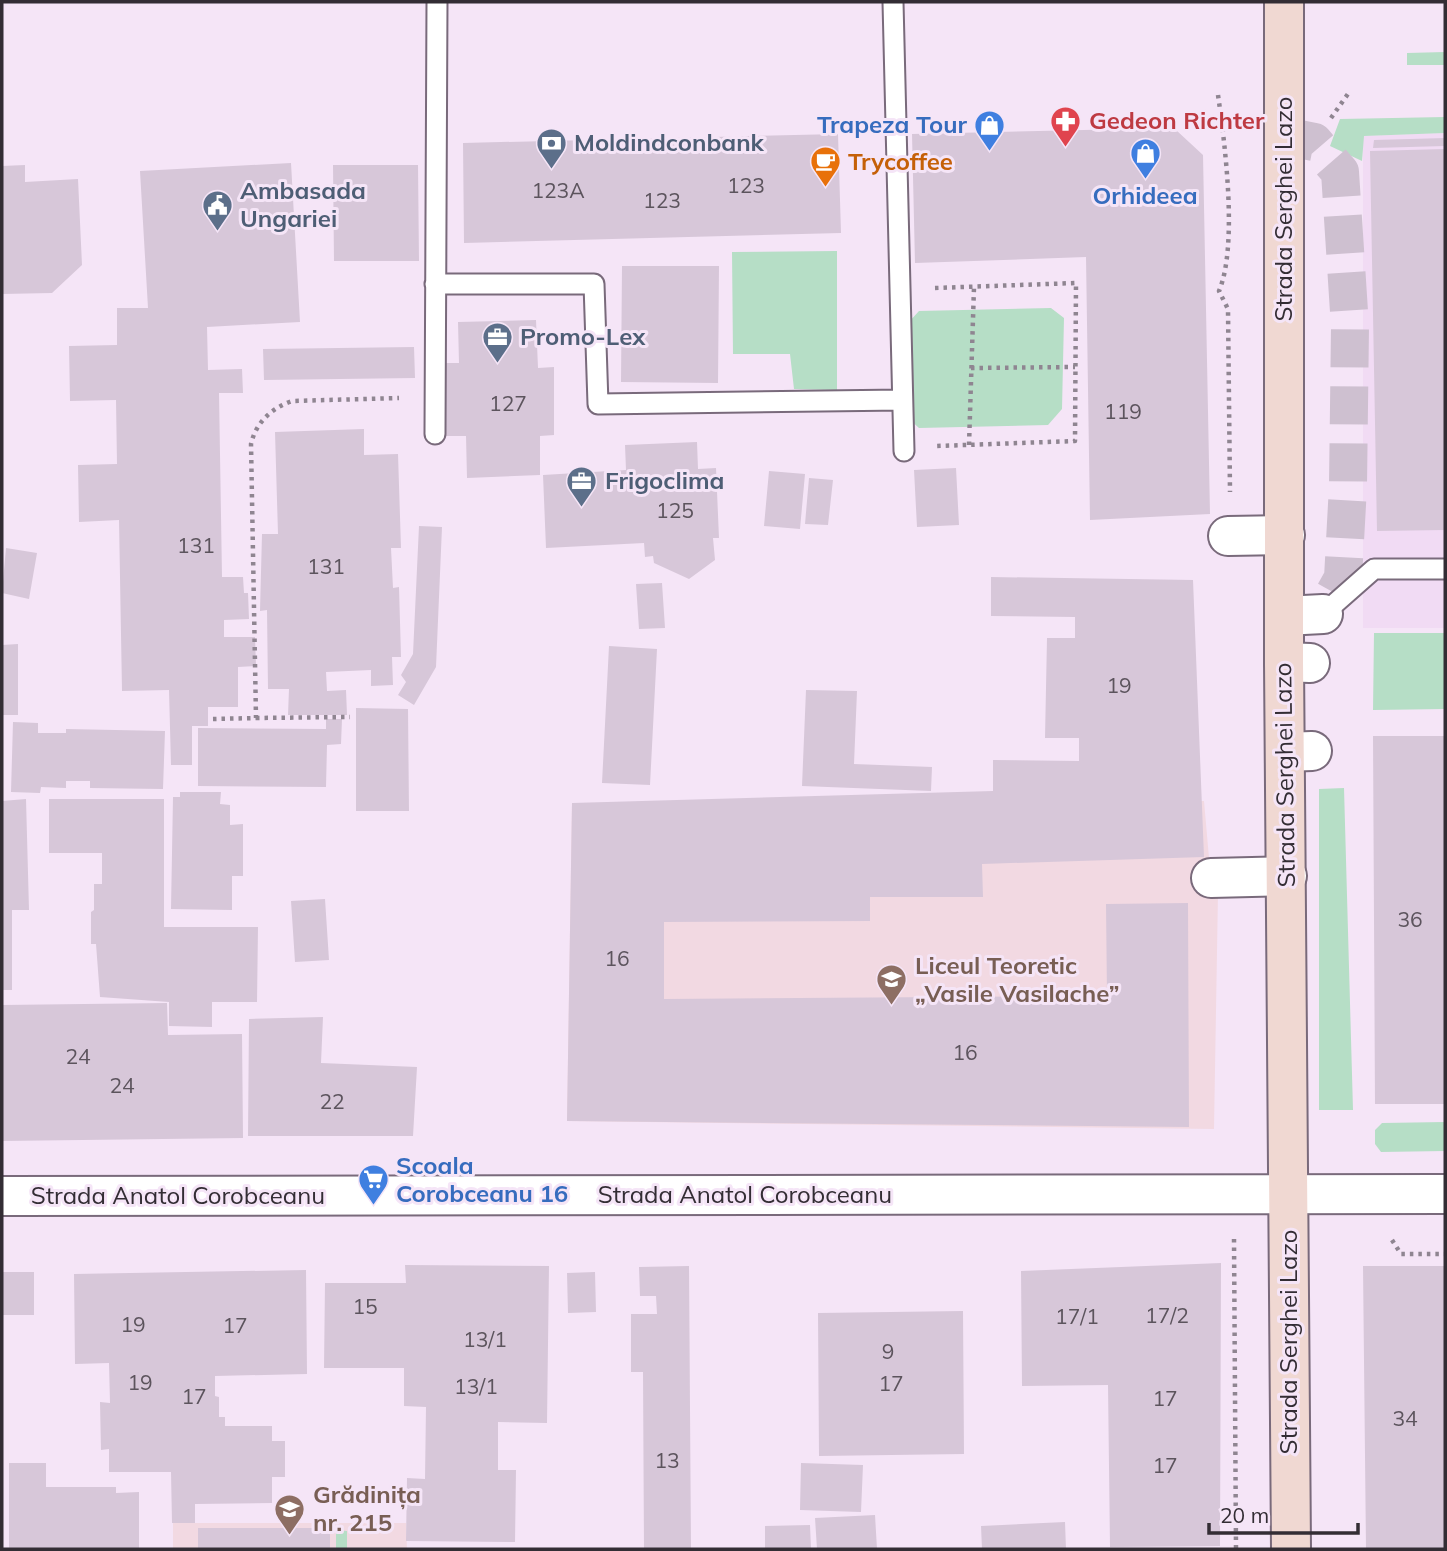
<svg xmlns="http://www.w3.org/2000/svg" width="1447" height="1551" viewBox="0 0 1447 1551" font-family="Mulish,sans-serif">
<style>
.built{fill:#f1dbf4}
.education{fill:#f2d9e2}
.green{fill:#b6dec6}
.building{fill:#d7c7d9}
.lines{fill:none;stroke-linecap:round;stroke-linejoin:round}
.minor-tunnel{stroke:#cec0d0;stroke-width:38;stroke-dasharray:38 19;stroke-linecap:butt}
.service-casing{stroke:#796a7b;stroke-width:23}
.minor-casing{stroke:#796a7b;stroke-width:42}
.secondary-casing{stroke:#796a7b;stroke-width:42}
.path{stroke:#8f8591;stroke-width:4.5;stroke-dasharray:3.5 5;stroke-linecap:butt}
.service{stroke:#fff;stroke-width:19}
.minor{stroke:#fff;stroke-width:38}
.secondary{stroke:#f0d8d2;stroke-width:38}
.labels{text-anchor:middle;stroke-width:6;stroke-linejoin:round;paint-order:stroke}
.number-label{font-size:21px;fill:#5c545d}
.health-label{font-size:24px;font-weight:bold;fill:#be3a42;stroke:#f5e5f7;text-anchor:start}
.shop-label{font-size:24px;font-weight:bold;fill:#366cbe;stroke:#f5e5f7;text-anchor:end}
.service-label{font-size:24px;font-weight:bold;fill:#4e5e75;stroke:#f5e5f7;text-anchor:start}
.food-label{font-size:24px;font-weight:bold;fill:#c56008;stroke:#f5e5f7;text-anchor:start}
.street-label{font-size:24px;fill:#332d34;stroke:#f5e5f7}
.education-label{font-size:24px;font-weight:bold;fill:#785e54;stroke:#f5e5f7;text-anchor:start}
</style>
<rect width="100%" height="100%" fill="#f5e5f7"/>
<path class="built" d="M1445 133V628H1363V136Z"/>
<path class="education" d="M1204 801 1212 892 1218 893 1214 1129 567 1121 572 803Z
M173 1523H406L407 1549H173Z"/>
<path class="green" d="M1445 52V65H1407V53Z
M1445 117V133L1364 136 1362 161 1330 146 1340 119Z
M837 251V390L794 389 790 354H733L732 252Z
M1051 308 1064 318 1062 409 1048 425 919 428 908 418V323L919 311Z
M1374 633H1445V709L1373 710Z
M1344 788 1353 1110H1319V789Z
M1445 1122V1151L1381 1152 1375 1144V1130L1382 1123Z
M336 1530 347 1531V1549H336Z"/>
<path class="building" d="M1129 129 1176 130 1203 155 1210 514 1090 520 1086 257 915 263 912 134Z
M838 134 841 233 464 243 463 143Z
M1445 138V146L1373 148 1374 140Z
M1445 149V530L1377 531 1370 151Z
M291 163 300 322 207 327 208 370 242 369 243 393H219L222 577H243L244 593H248L249 619 224 620V637H255L256 666 238 667V707H208V726H192V765H171L169 690 122 691 119 520 79 522 78 465 117 464 116 400 70 401 69 346 117 345V308H148L140 171Z
M25 165V182L78 179 82 265 52 293 2 294V166Z
M333 165H418L419 261H334Z
M622 266H719L718 383 621 382Z
M536 320 538 368 554 367V435L540 436V475L467 478 466 436H446L444 363H459L458 322Z
M414 347 415 378 264 380 263 349Z
M364 429V455L398 454 401 548H391L393 588 399 587 401 657H392L393 685 371 686V670L326 672 327 691 346 690 347 715H288L289 689H268L267 610 260 611 262 534H278L275 432Z
M697 442 698 469 716 468 719 538H713L715 560 689 579 654 563 653 556 645 557 644 543 546 548 543 475 626 470 625 445Z
M956 468 959 525 917 527 914 470Z
M769 471 805 474 800 529 764 526Z
M809 478 833 480 828 525 805 524Z
M419 526 442 527 436 667 414 705 398 695 406 682 401 675 413 654Z
M6 548 37 553 29 599 2 593Z
M991 577 1193 580 1204 857 982 864 983 897H870V921L664 922V999L1107 996 1106 904 1188 903 1189 1127 567 1121 572 803 993 791V760L1079 761V738H1045L1047 638H1075V617L991 616Z
M662 583 665 628 639 629 636 584Z
M18 644V715H2V645Z
M609 646 657 649 650 785 602 783Z
M806 690 857 691 854 764 932 767 931 791 802 786Z
M356 708 408 709 409 811H356Z
M326 719H342L341 744 327 745 326 787 198 786V728L326 729Z
M13 722 38 723V733H66V729L165 731 163 789 90 788V781H66V788L41 787 40 793 11 792Z
M1373 736H1445V1104H1375Z
M180 792H221L220 804 230 805V825L243 824V876H232V910L171 909 173 797H180Z
M26 799 29 910H12V990H2V801Z
M49 799H164V927H258L257 1002H212V1027L169 1026V1002L100 997 96 944H91V912L94 910V884H102V853H49Z
M325 899 329 960 295 962 291 901Z
M167 1003 168 1035 242 1034 243 1138 2 1141V1005Z
M323 1017 321 1063 417 1067 413 1136H248L249 1019Z
M1221 1263 1220 1546 1110 1547 1108 1385 1022 1386 1021 1271Z
M405 1265 549 1266 547 1423 498 1422V1470H516L515 1542 406 1541 407 1478 425 1479 426 1407 404 1406V1368H324L325 1283H406Z
M689 1266 691 1549H644L643 1372H631V1314H657L656 1296H640L639 1267Z
M1363 1266H1445V1549H1366Z
M306 1270 307 1374 215 1376V1396L219 1397V1417H225V1426H272V1441H285V1477H272V1503L195 1504V1523H172L171 1472H109V1449L101 1450 100 1402 110 1403 109 1363 75 1364 74 1274Z
M2 1272H34V1315H2Z
M595 1272 596 1312 568 1313 567 1273Z
M963 1311 964 1454 819 1456 818 1313Z
M9 1463H46V1487H116V1493L139 1492V1549H9Z
M801 1463 863 1465 861 1512 800 1510Z
M875 1515 877 1549H817L815 1518Z
M1065 1522 1066 1549H982L981 1526Z
M810 1525 811 1549H765V1526Z
M198 1528H330V1549H198Z"/>
<g class="lines">
<path class="minor-tunnel" d="M1284 136 1314 142 1340 172 1350 327 1348 486 1343 578 1323 614"/>
<defs>
<path id="service" d="M893 2 904 451
M435 284H594L598 404 902 400
M435 434 437 2
M1323 614 1374 569H1445"/>
<path id="minor" d="M1228 536 1285 535
M1284 616 1323 614
M1284 662 1310 663
M1285 752 1312 751
M1211 878 1287 876
M2 1196 1445 1194"/>
<path id="secondary" d="M1284 2V662L1291 1549"/>
</defs>
<use href="#service" class="service-casing"/>
<use href="#minor" class="minor-casing"/>
<use href="#secondary" class="secondary-casing"/>
<path class="path" d="M1218 95C1225 144 1238 246 1219 291L1228 309 1230 492
M1331 118 1350 91
M935 288 1076 283 1075 441 937 446
M971 368 1075 367
M969 445 974 287
M256 718 350 717
M213 719 256 718 251 444C256 422 272 408 292 401L399 398
M1234 1239 1236 1549
M1392 1240 1401 1254H1445"/>
<use href="#service" class="service"/>
<use href="#minor" class="minor"/>
<use href="#secondary" class="secondary"/>
</g>
<defs>
<symbol id="pharmacy-pin" viewBox="-11 -11 22 30"><path d="M0 17L-7.5 6A9.5 9.5 0 1 1 7.5 6Z" fill="#e0444e" stroke="#f5e5f7"/><path d="M-2-6h4v4h4v4h-4v4h-4v-4h-4v-4h4Z" fill="#fff"/></symbol>
<symbol id="shop-pin" viewBox="-11 -11 22 30"><path d="M0 17L-7.5 6A9.5 9.5 0 1 1 7.5 6Z" fill="#3f7fe0" stroke="#f5e5f7"/><path d="M-5-2.5h2.3a2.7 3.5 0 0 1 5.4 0H5L5.5 6h-11ZM-1.5-2.5h3a1.5 2.3 0 0 0-3 0Z" fill="#fff"/></symbol>
<symbol id="bank-pin" viewBox="-11 -11 22 30"><path d="M0 17L-7.5 6A9.5 9.5 0 1 1 7.5 6Z" fill="#5c6f8a" stroke="#f5e5f7"/><path d="M-6-4H6V4H-6ZM0-2.3a2.3 2.3 0 1 0 0 4.6a2.3 2.3 0 1 0 0-4.6Z" fill="#fff"/></symbol>
<symbol id="cafe-pin" viewBox="-11 -11 22 30"><path d="M0 17L-7.5 6A9.5 9.5 0 1 1 7.5 6Z" fill="#e8710a" stroke="#f5e5f7"/><path d="M-5.5-4.5H6V0H3Q3 3.5 0 3.5H-2.5Q-5.5 3.5-5.5 0ZM3-3.2v2h1.7v-2ZM-6 4.5H4V6H-6Z" fill="#fff"/></symbol>
<symbol id="civic-pin" viewBox="-11 -11 22 30"><path d="M0 17L-7.5 6A9.5 9.5 0 1 1 7.5 6Z" fill="#5c6f8a" stroke="#f5e5f7"/><path d="M-.6-6.5H3V-4.5H.6V-3L4-1V1h2V6H-6V1h2V-1L-.6-3ZM-1.2 2.5V6h2.4V2.5Z" fill="#fff"/></symbol>
<symbol id="office-pin" viewBox="-11 -11 22 30"><path d="M0 17L-7.5 6A9.5 9.5 0 1 1 7.5 6Z" fill="#5c6f8a" stroke="#f5e5f7"/><path d="M-6-3h4V-5.5h4V-3h4V5H-6ZM-1-4.5V-3h2v-1.5ZM-6 0V1H6V0Z" fill="#fff"/></symbol>
<symbol id="school-pin" viewBox="-11 -11 22 30"><path d="M0 17L-7.5 6A9.5 9.5 0 1 1 7.5 6Z" fill="#8d6e63" stroke="#f5e5f7"/><path d="M0-5L7-2L0 1L-7-2ZM-4 1L0 2.5L4 1V4Q0 6-4 4Z" fill="#fff"/></symbol>
<symbol id="supermarket-pin" viewBox="-11 -11 22 30"><path d="M0 17L-7.5 6A9.5 9.5 0 1 1 7.5 6Z" fill="#3f7fe0" stroke="#f5e5f7"/><path d="M-6-5.5h2.5l.6 2H6L4.5 2H-2.5L-4.4-4H-6ZM-1.5 3.2a1.3 1.3 0 1 0 .1 0ZM3 3.2a1.3 1.3 0 1 0 .1 0Z" fill="#fff"/></symbol>
</defs>
<g fill-rule="evenodd">
<use href="#pharmacy-pin" x="1048" y="104" width="35" height="47"/>
<use href="#shop-pin" x="972" y="108" width="35" height="47"/>
<use href="#bank-pin" x="534" y="126" width="35" height="47"/>
<use href="#shop-pin" x="1128" y="136" width="35" height="47"/>
<use href="#cafe-pin" x="808" y="144" width="35" height="47"/>
<use href="#civic-pin" x="200" y="188" width="35" height="47"/>
<use href="#office-pin" x="480" y="320" width="35" height="47"/>
<use href="#office-pin" x="564" y="464" width="35" height="47"/>
<use href="#school-pin" x="874" y="962" width="35" height="47"/>
<use href="#supermarket-pin" x="356" y="1162" width="35" height="47"/>
<use href="#school-pin" x="272" y="1492" width="35" height="47"/>
</g>
<g class="labels">
<g class="number-label">
<text x="746" y="193">123</text>
<text x="558" y="198">123A</text>
<text x="662" y="208">123</text>
<text x="508" y="411">127</text>
<text x="1123" y="419">119</text>
<text x="675" y="518">125</text>
<text x="196" y="553">131</text>
<text x="326" y="574">131</text>
<text x="1119" y="693">19</text>
<text x="1410" y="927">36</text>
<text x="617" y="966">16</text>
<text x="965" y="1060">16</text>
<text x="78" y="1064">24</text>
<text x="122" y="1093">24</text>
<text x="332" y="1109">22</text>
<text x="365" y="1314">15</text>
<text x="1167" y="1323">17/2</text>
<text x="1077" y="1324">17/1</text>
<text x="133" y="1332">19</text>
<text x="235" y="1333">17</text>
<text x="485" y="1347">13/1</text>
<text x="888" y="1359">9</text>
<text x="140" y="1390">19</text>
<text x="891" y="1391">17</text>
<text x="476" y="1394">13/1</text>
<text x="194" y="1404">17</text>
<text x="1165" y="1406">17</text>
<text x="1405" y="1426">34</text>
<text x="667" y="1468">13</text>
<text x="1165" y="1473">17</text>
</g>
<g class="health-label">
<text x="1089" y="129">Gedeon Richter</text>
</g>
<g class="shop-label">
<text x="967" y="133">Trapeza Tour</text>
<text x="1145" y="204" text-anchor="middle">Orhideea</text>
<text x="396" y="1174" text-anchor="start">Scoala<tspan x="396" dy="28">Corobceanu 16</tspan></text>
</g>
<g class="service-label">
<text x="574" y="151">Moldindconbank</text>
<text x="240" y="199">Ambasada<tspan x="240" dy="28">Ungariei</tspan></text>
<text x="520" y="345">Promo-Lex</text>
<text x="605" y="489">Frigoclima</text>
</g>
<g class="food-label">
<text x="848" y="170">Trycoffee</text>
</g>
<g class="street-label">
<text transform="translate(1284 209) rotate(-90)" y="8">Strada Serghei Lazo</text>
<text transform="translate(1285 775) rotate(-91)" y="8">Strada Serghei Lazo</text>
<text x="745" y="1203">Strada Anatol Corobceanu</text>
<text x="178" y="1204">Strada Anatol Corobceanu</text>
<text transform="translate(1289 1342) rotate(-90)" y="8">Strada Serghei Lazo</text>
</g>
<g class="education-label">
<text x="915" y="974">Liceul Teoretic<tspan x="915" dy="28">„Vasile Vasilache”</tspan></text>
<text x="313" y="1503">Grădinița<tspan x="313" dy="28">nr. 215</tspan></text>
</g>
</g>
<rect width="1447" height="1551" fill="none" stroke="#332d34" stroke-width="7"/>
<path d="M1209 1523v10h149v-10" fill="none" stroke="#332d34" stroke-width="3.5"/>
<text x="1220" y="1523" font-size="21" fill="#332d34" stroke="#f5e5f7" stroke-width="5" paint-order="stroke">20 m</text>
</svg>
